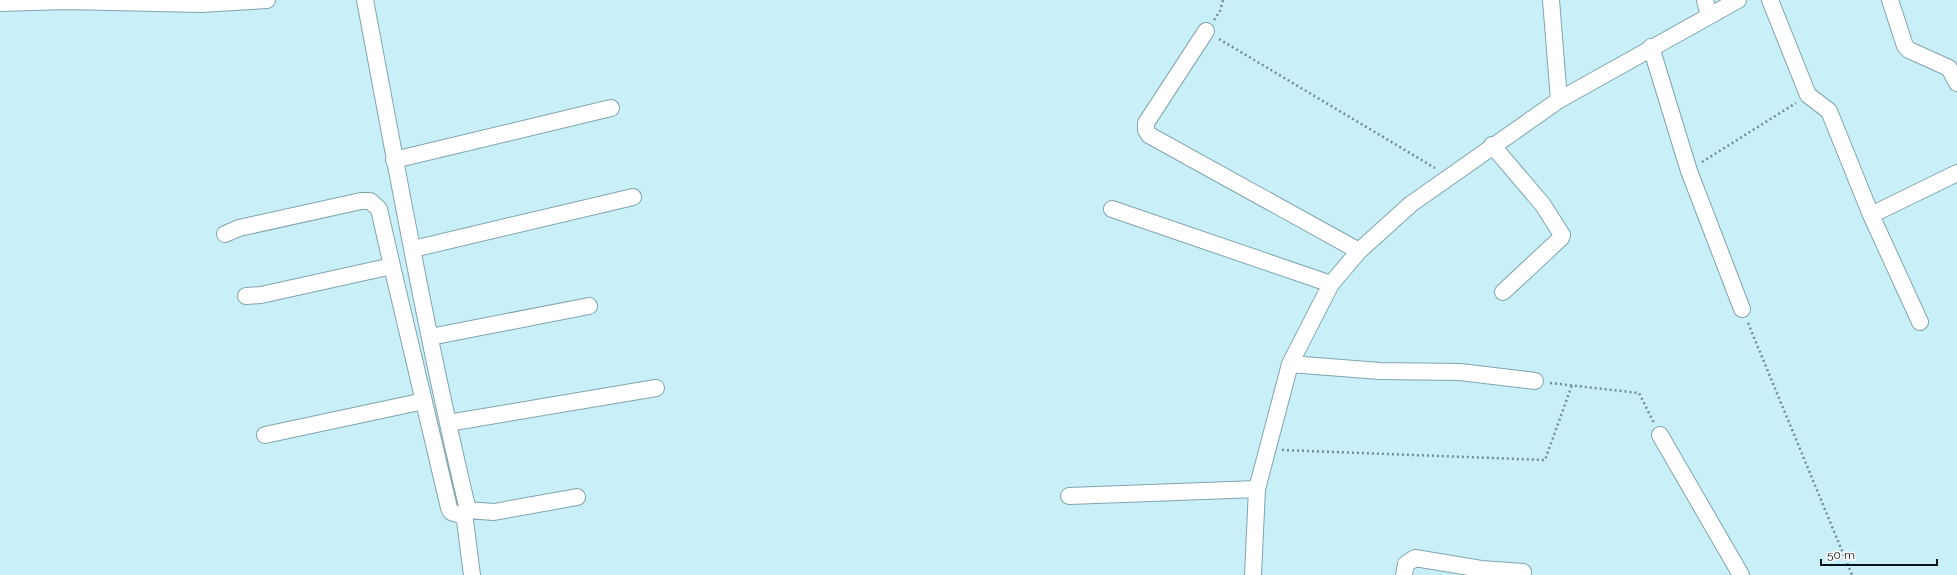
<svg xmlns="http://www.w3.org/2000/svg" width="1957" height="575" viewBox="0 0 1957 575" font-family="Raleway,sans-serif">
<style>
.lines{fill:none;stroke-linecap:round;stroke-linejoin:round}
.minor-casing{stroke:#80a5ad;stroke-width:18}
.path{stroke:#728d93;stroke-width:2.5;stroke-dasharray:2 3;stroke-linecap:butt}
.minor{stroke:#fff;stroke-width:16}
</style>
<rect width="100%" height="100%" fill="#c9eff8"/>
<g class="lines">
<defs>
<path id="minor" d="M365 0C397 169 427 339 467 506V510L460 515 451 512 449 508 392 266
M1551 0 1559 100
M1705 0 1709 16
M1770 0 1808 95 1829 111 1871 215 1920 322
M1890 0 1905 46 1909 50 1949 68 1957 83
M0 3 66 1 201 4 267 0
M1206 31 1146 123V130L1149 135 1359 251
M1651 47 1689 171 1742 309
M1492 145 1543 205 1562 235 1561 238 1503 292
M394 160 611 108
M1112 209 1331 284
M1871 215 1957 173
M225 234 239 228 361 201H370L379 209 392 266 261 295 246 296
M413 249 633 197
M430 337 589 306
M1290 364 1380 371 1460 372 1535 381
M448 423 656 388
M265 435 424 401
M1660 435 1741 575
M1069 496 1257 489
M467 510 494 512 577 497
M464 513 472 575
M1253 575 1257 489 1290 364 1331 284 1359 251 1411 204 1559 100 1738 0
M1404 575 1406 564 1415 558 1481 569 1523 572"/>
</defs>
<use href="#minor" class="minor-casing"/>
<path class="path" d="M1214 20 1220 11 1223 0
M1219 39 1435 168
M1702 162 1796 103
M1748 323 1852 575
M1550 383 1639 393 1654 423
M1282 450 1545 460 1572 385"/>
<use href="#minor" class="minor"/>
</g>
<path d="M1821 559v6h116v-6" fill="none" stroke="#071518" stroke-width="2"/>
<text x="1827" y="559" font-size="12" fill="#071518" stroke="#ffffff" stroke-width="3" paint-order="stroke">50 m</text>
</svg>
